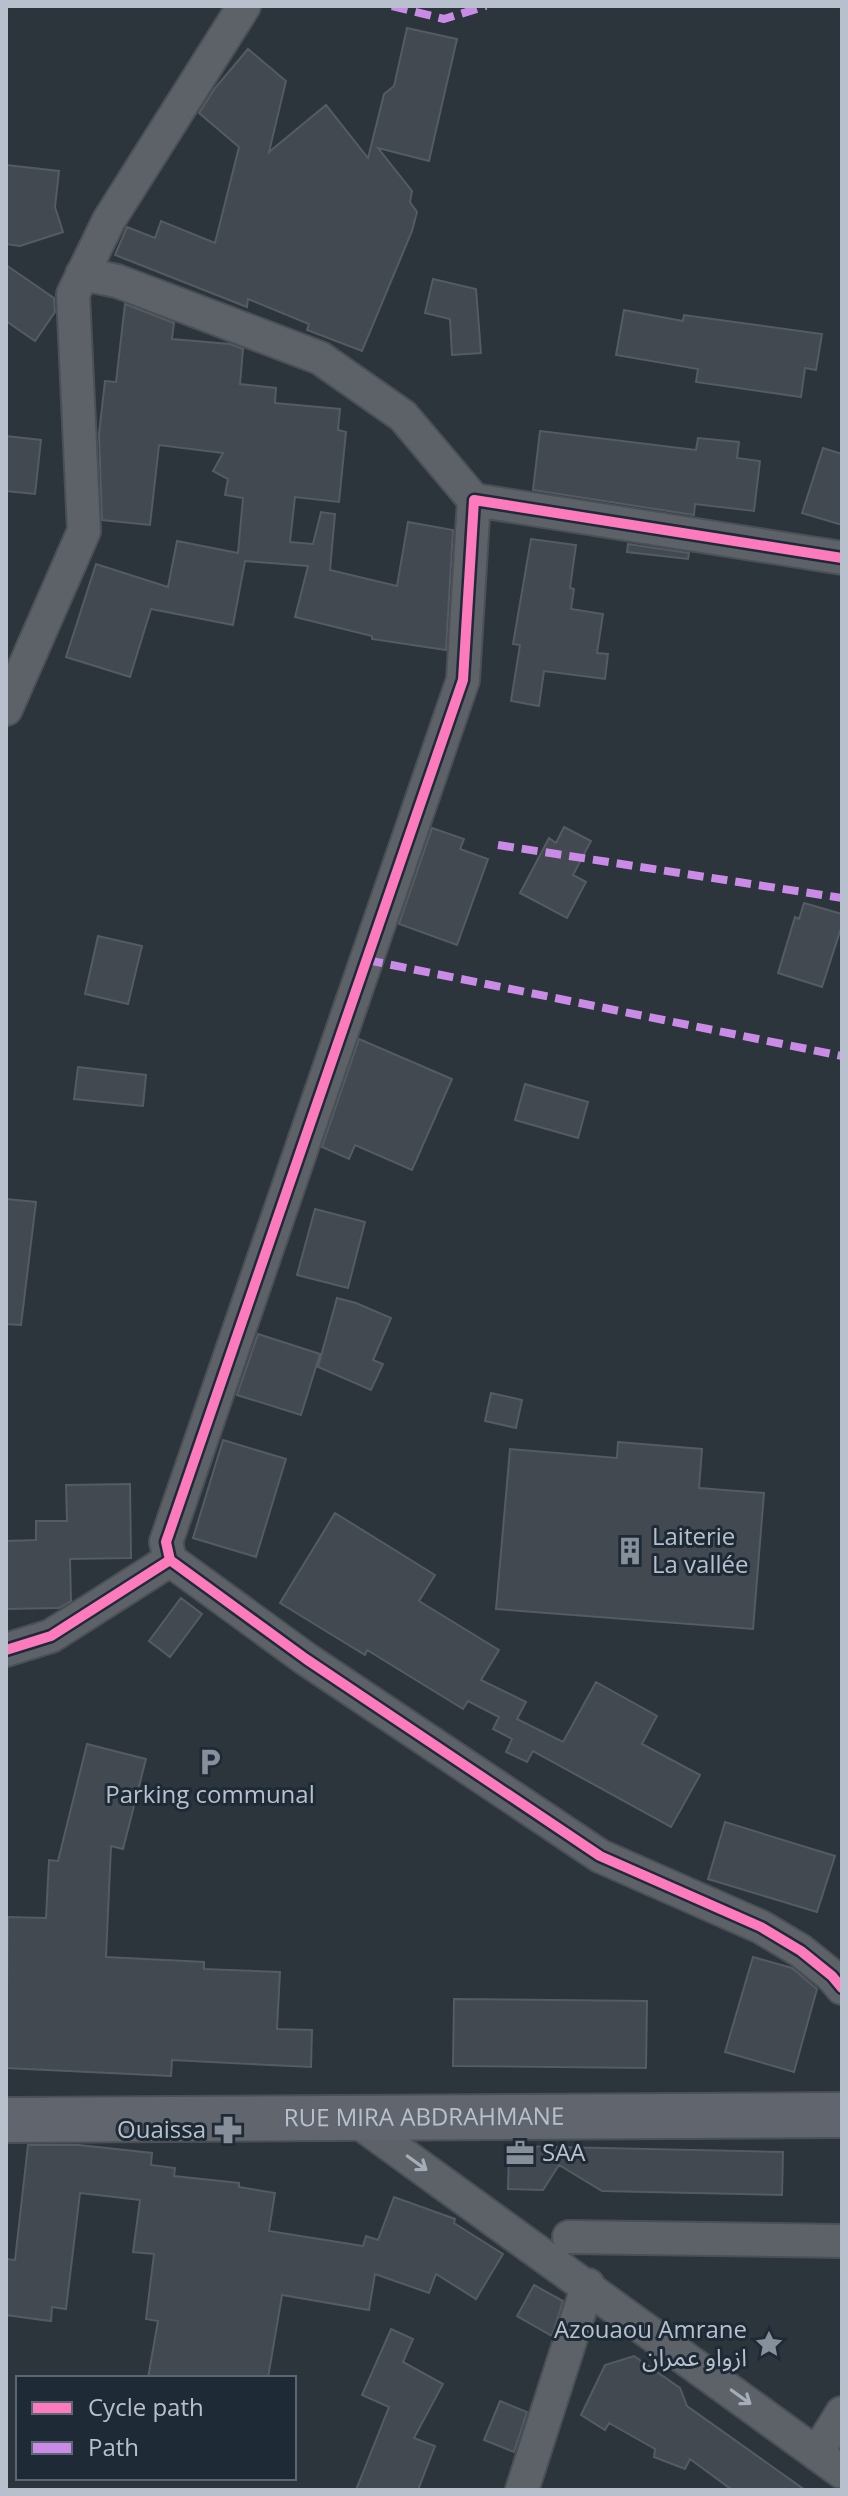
<svg xmlns="http://www.w3.org/2000/svg" width="848" height="2496" viewBox="0 0 848 2496" font-family="'Open Sans','Noto Sans Arabic',sans-serif">
<style>
.building{fill:#434950;stroke:#545b63;stroke-width:2}
.lines{fill:none;stroke-linecap:round;stroke-linejoin:round}
.minor-casing{stroke:#4a5056;stroke-width:36}
.secondary-casing{stroke:#4a5056;stroke-width:48}
.minor{stroke:#5d6269;stroke-width:32}
.secondary{stroke:#61666e;stroke-width:44}
.quiet{stroke:#ca8be6;stroke-width:8;stroke-dasharray:16 8;stroke-linecap:butt}
.cycleway-casing{stroke:#1f2a37;stroke-width:15}
.cycleway{stroke:#fd7abc;stroke-width:10}
.oneway{stroke:#a5adb8}
.labels{text-anchor:middle;stroke-width:6;stroke-linejoin:round;paint-order:stroke}
.poi-label{font-size:24px;fill:#b7c0cc;stroke:#1f2a37;text-anchor:start}
.street-label{font-size:24px;fill:#b7c0cc;stroke:#1f2a37}
</style>
<rect width="100%" height="100%" fill="#2c343c"/>
<path class="building" d="M407 28 457 39 429 161 378 148 412 191 410 202 417 212 412 231 362 351 307 330 309 324 248 299 247 307 115 255 127 227 155 238 161 221 215 243 239 147 199 113 215 88 248 49 286 81 269 152 326 105 368 158 384 94 394 86Z
M6 165 59 171 55 207 63 232 20 246 6 244Z
M6 265 54 298 55 312 35 341 6 321Z
M433 279 476 289 481 353 452 355 450 319 425 313Z
M125 304 174 323 172 339 230 344 243 349 240 384 276 388 275 403 340 409 338 430 346 432 339 502 295 497 290 542 313 544 321 512 335 514 330 570 397 586 408 522 453 530 446 650 372 639V636L295 617 308 566 245 561 233 625 151 609 130 677 66 657 96 564 168 587 177 541 238 553 243 498 225 495 228 479 213 471 223 453 159 445 150 525 102 520 99 434 105 381 116 382Z
M624 310 683 321 684 315 822 334 816 370 805 368 801 397 696 382 698 369 616 355Z
M540 431 696 450 698 438 739 442 737 458 760 461 754 511 695 504 694 515 533 490Z
M6 436 41 440 35 494 6 491Z
M823 448 842 454V525L802 513Z
M531 539 576 545 570 588 574 589 571 609 603 614 597 653 608 654 605 679 544 671 539 706 511 701 520 645 513 644Z
M628 544 689 553 688 559 627 552Z
M564 827 591 841 573 875 586 882 567 918 520 893 549 838 556 843Z
M432 828 464 839 460 849 488 859 457 945 399 924Z
M804 903 842 914V925L822 987 778 973 795 917 799 919Z
M98 936 142 946 128 1004 85 994Z
M359 1039 452 1079 412 1170 355 1145 349 1159 322 1147Z
M78 1067 146 1075 143 1106 74 1099Z
M525 1084 588 1102 578 1138 515 1120Z
M6 1199 36 1202 21 1325 6 1324Z
M315 1209 365 1222 348 1288 297 1275Z
M337 1298 356 1303 391 1318 373 1360 383 1364 371 1390 318 1367Z
M258 1334 320 1354 301 1415 237 1395Z
M491 1393 522 1400 516 1428 485 1421Z
M223 1440 286 1459 256 1557 193 1538Z
M618 1442 702 1449 699 1488 764 1493 753 1629 496 1609 510 1449 617 1458Z
M130 1484 131 1558 70 1559 71 1601 59 1608 6 1609V1541L36 1540V1521H67L66 1485Z
M335 1513 435 1575 419 1601 499 1650 481 1680 526 1702 517 1719 563 1742 596 1682 657 1716 642 1744 700 1775 671 1827 533 1751 527 1762 506 1752 512 1739 493 1729 499 1717 468 1701 463 1709 367 1650 365 1655 280 1603Z
M181 1598 202 1614 170 1657 149 1641Z
M87 1744 146 1759 123 1849 111 1846 106 1957 204 1962V1969L280 1972 277 2029 312 2030 311 2067 172 2060 171 2076 6 2068 8 1917 46 1918 49 1860 58 1861Z
M725 1822 835 1856 817 1912 708 1879Z
M753 1957 792 1968 817 1989 794 2072 725 2052Z
M454 1999 647 2001 646 2068 453 2066Z
M28 2145H79L152 2153 151 2165 175 2168 174 2176 239 2183V2187L275 2193 269 2231 363 2246 366 2236 378 2240 394 2197 455 2219 454 2223 503 2254 476 2299 436 2274 429 2293 375 2274 369 2310 282 2295 268 2378H148L158 2321 146 2319 154 2254 133 2252 140 2200 80 2193 66 2309 52 2307 51 2321 6 2315V2259L15 2260Z
M509 2146 783 2152 782 2195 602 2191 559 2165 543 2190 508 2189Z
M534 2285 563 2301 552 2336 517 2316Z
M391 2329 413 2339 403 2362 443 2384 414 2438 435 2446 418 2490H356L389 2407 362 2395Z
M634 2356 680 2388 687 2406 805 2490H732L690 2459 685 2469 654 2457 655 2449 609 2423 605 2430 581 2415 605 2365Z
M500 2401 527 2412 514 2452 484 2440Z"/>
<g class="lines">
<defs>
<path id="minor" d="M82 274 117 281 320 358 403 416 474 500
M6 709 84 531 73 294 109 220 244 6
M170 1560 166 1542 463 680 474 500 842 558
M6 1650 51 1636 170 1560 306 1659 600 1856 761 1927 801 1951 832 1976 842 1988
M353 2118 842 2472
M569 2237 842 2241
M817 2453 842 2413
M522 2490 588 2285"/>
<g id="secondary">
<path id="s1" d="M6 2120 842 2115"/>
</g>
</defs>
<use href="#minor" class="minor-casing"/>
<use href="#secondary" class="secondary-casing"/>
<use href="#minor" class="minor"/>
<use href="#secondary" class="secondary"/>
<path class="quiet" d="M392 6 444 19 486 6
M498 845 842 898
M367 960 842 1056"/>
<defs>
<path id="cycleway" d="M170 1560 166 1542 463 680 474 500 842 558
M6 1650 51 1636 170 1560 306 1659 600 1856 761 1927 801 1951 832 1976 842 1988"/>
</defs>
<use href="#cycleway" class="cycleway-casing"/>
<use href="#cycleway" class="cycleway"/>
</g>
<defs><path id="oneway-shaft" d="M-6 0H5M1.5-3L5.5 0L1.5 3" fill="none" stroke-width="1.6" stroke-linecap="round" stroke-linejoin="round" transform="scale(2)"/></defs>
<g class="oneway">
<use href="#oneway-shaft" transform="translate(417 2163) rotate(36)"/>
<use href="#oneway-shaft" transform="translate(741 2397) rotate(36)"/>
</g>
<defs>
<symbol id="building-bare" viewBox="-9 -9 18 18"><path d="M-4-6H4V6H1V3H-1V6H-4ZM-2.5-4.3h1.7v1.8h-1.7ZM.8-4.3h1.7v1.8H.8ZM-2.5-1h1.7V.8h-1.7ZM.8-1h1.7V.8H.8Z" fill="#868f9a" stroke="#1f2a37" stroke-width="2.5" paint-order="stroke"/></symbol>
<symbol id="parking-bare" viewBox="-9 -9 18 18"><path d="M-3.5-5.5H1a3.5 3.5 0 0 1 0 7H-1V5.5H-3.5ZM-1-3.4V-.6H.8a1.4 1.4 0 0 0 0-2.8Z" fill="#868f9a" stroke="#1f2a37" stroke-width="2.5" paint-order="stroke"/></symbol>
<symbol id="pharmacy-bare" viewBox="-9 -9 18 18"><path d="M-2-6h4v4h4v4h-4v4h-4v-4h-4v-4h4Z" fill="#868f9a" stroke="#1f2a37" stroke-width="2.5" paint-order="stroke"/></symbol>
<symbol id="office-bare" viewBox="-9 -9 18 18"><path d="M-6-3h4V-5.5h4V-3h4V5H-6ZM-1-4.5V-3h2v-1.5ZM-6 0V1H6V0Z" fill="#868f9a" stroke="#1f2a37" stroke-width="2.5" paint-order="stroke"/></symbol>
<symbol id="sight-bare" viewBox="-9 -9 18 18"><path d="M0-6L1.8-2.2L6-1.7L2.9 1.2L3.7 5.4L0 3.3L-3.7 5.4L-2.9 1.2L-6-1.7L-1.8-2.2Z" fill="#868f9a" stroke="#1f2a37" stroke-width="2.5" paint-order="stroke"/></symbol>
</defs>
<g fill-rule="evenodd">
<use href="#building-bare" x="610" y="1531" width="40" height="40"/>
<use href="#parking-bare" x="190" y="1742" width="40" height="40"/>
<use href="#pharmacy-bare" x="208" y="2110" width="40" height="40"/>
<use href="#office-bare" x="500" y="2133" width="40" height="40"/>
<use href="#sight-bare" x="749" y="2324" width="40" height="40"/>
</g>
<g class="labels">
<g class="poi-label">
<text x="652" y="1545">Laiterie<tspan x="652" dy="28">La vallée</tspan></text>
<text x="210" y="1803" text-anchor="middle">Parking communal</text>
<text x="206" y="2138" text-anchor="end">Ouaissa</text>
<text x="542" y="2161">SAA</text>
<text x="747" y="2338" text-anchor="end">Azouaou Amrane<tspan x="747" dy="28">ازواو عمران</tspan></text>
</g>
<g class="street-label">
<text dy="8" stroke="none"><textPath href="#s1" startOffset="418">RUE MIRA ABDRAHMANE</textPath></text>
</g>
</g>
<rect width="848" height="2496" fill="none" stroke="#b7c0cc" stroke-width="16"/>
<rect x="16" y="2376" width="280" height="104" fill="#1f2a37" stroke="#5c6673" stroke-width="2"/>
<rect x="32" y="2402" width="40" height="12" fill="#fd7abc" stroke="#5c6673" stroke-width="2"/>
<text x="88" y="2416" font-size="24" fill="#b7c0cc">Cycle path</text>
<rect x="32" y="2442" width="40" height="12" fill="#ca8be6" stroke="#5c6673" stroke-width="2"/>
<text x="88" y="2456" font-size="24" fill="#b7c0cc">Path</text>
</svg>
